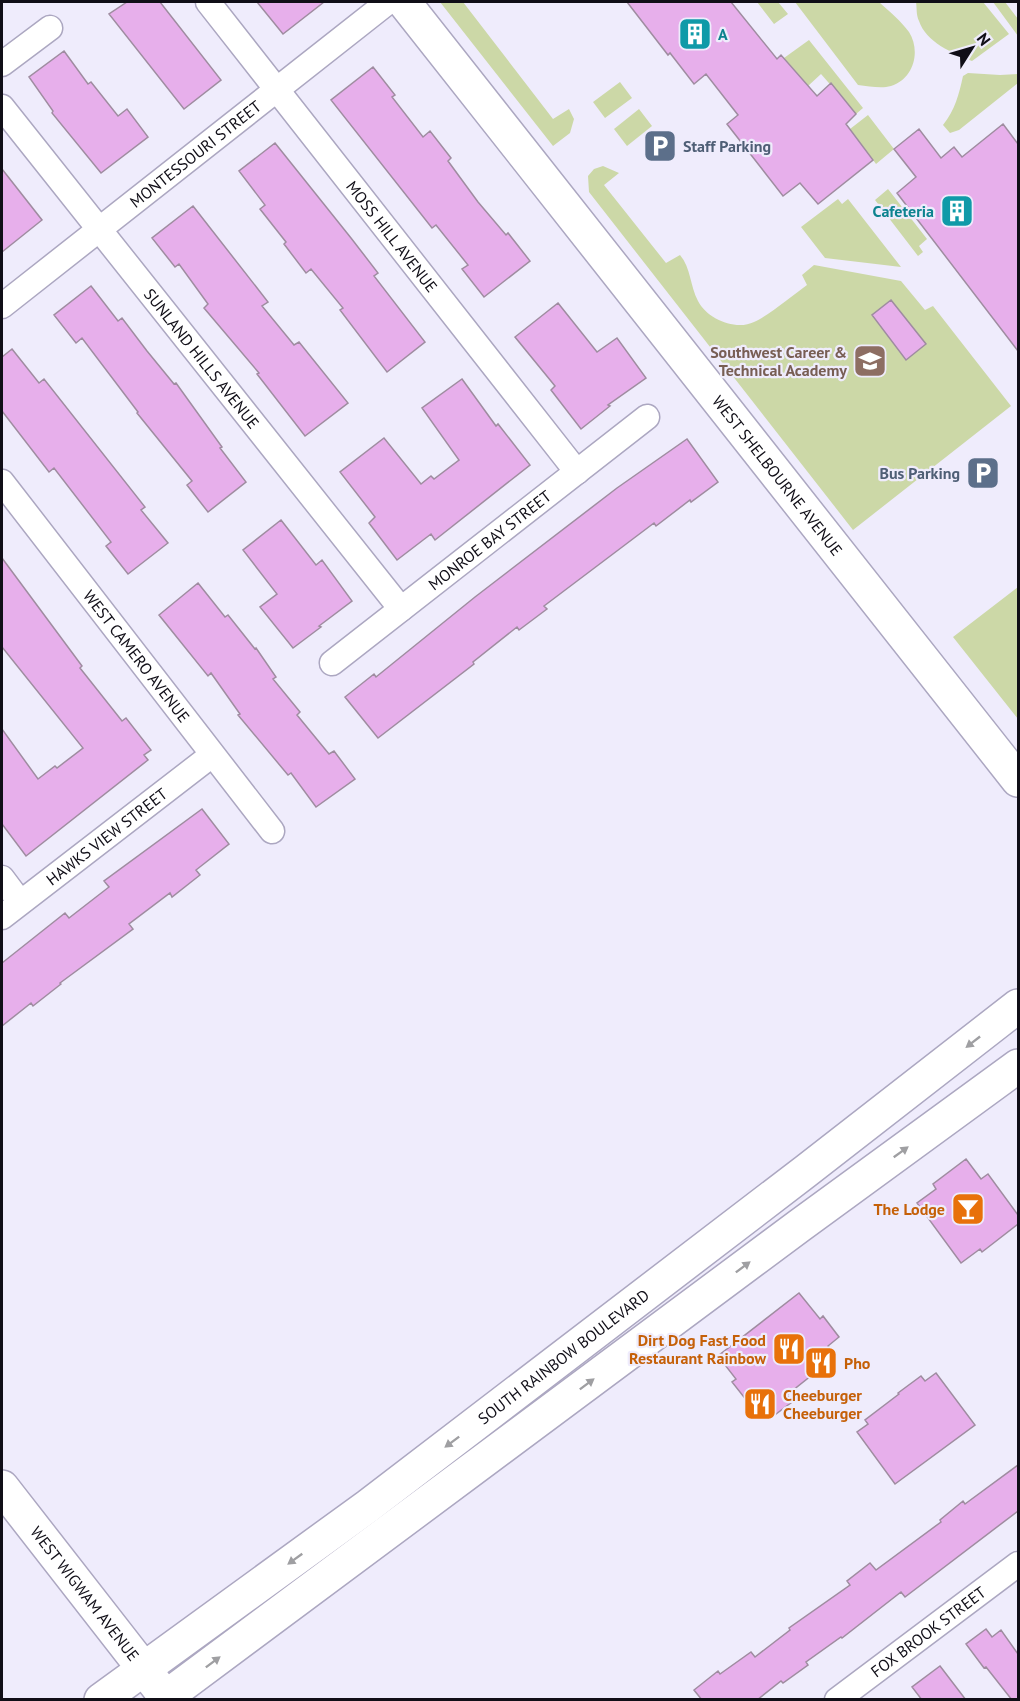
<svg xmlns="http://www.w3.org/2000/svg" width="1020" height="1701" viewBox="0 0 1020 1701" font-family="'PT Sans',sans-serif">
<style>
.green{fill:#ccd8a7}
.building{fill:#e7afeb;stroke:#9f8ca0;stroke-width:1.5}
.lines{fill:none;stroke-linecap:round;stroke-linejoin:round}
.street-casing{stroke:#aca7c1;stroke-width:27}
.secondary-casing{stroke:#aca7c1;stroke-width:36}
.primary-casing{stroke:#aca7c1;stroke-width:36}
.street{stroke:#fff;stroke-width:24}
.secondary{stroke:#fff;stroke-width:33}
.primary{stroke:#fff;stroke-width:33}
.oneway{fill:#9f9fa2}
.labels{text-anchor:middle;stroke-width:4.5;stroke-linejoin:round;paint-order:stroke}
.culture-label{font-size:16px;font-weight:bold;fill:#0d838f;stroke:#efecfc;text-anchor:start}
.service-label{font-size:16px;font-weight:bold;fill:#4e5e75;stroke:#efecfc;text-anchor:start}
.street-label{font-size:16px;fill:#100e17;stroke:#efecfc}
.education-label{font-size:16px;font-weight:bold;fill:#785e54;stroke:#efecfc;text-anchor:end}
.food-label{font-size:16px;font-weight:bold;fill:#c56008;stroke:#efecfc;text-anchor:end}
</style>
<rect width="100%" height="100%" fill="#efecfc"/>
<path class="green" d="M440 2H463L553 119 569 109 574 119 570 133 553 146Z
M757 2H778L788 14 774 24Z
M795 2H879C889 11 901 21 909 32 921 51 914 79 891 86 881 89 869 86 858 85Z
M916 2H983L1009 34 972 61C952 53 926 42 919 21 916 15 917 8 916 2Z
M993 2H1005L1018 19V36Z
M809 40 863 108 856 114 821 74 808 86 784 58Z
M968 73 1000 75 1018 74V83L959 130 950 133 943 125C955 110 959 94 963 76Z
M620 82 632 98 605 118 593 102Z
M639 109 652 126 627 146 614 129Z
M868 115 894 149 876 164 850 129Z
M603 166 619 173 604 185 666 263 680 255C691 268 690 286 698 301 707 319 736 331 754 322 768 316 793 295 807 285L802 275 814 265 901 281 925 310 933 306 1011 406 853 530 589 192 588 176 594 169Z
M888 189 927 239 919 246 923 252 918 256 875 200Z
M838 199 842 204 848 199 901 267 825 258 801 227Z
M1018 587V719L953 637Z"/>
<path class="building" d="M127 2H160L221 80 184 109 109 14Z
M257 2H324L283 34Z
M627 2H731L777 59 781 55 817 96 831 83 856 114 846 124 873 160 818 204 800 183 783 196 727 124 738 115 706 74 694 84 670 53 668 55Z
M64 51 88 84 91 82 118 116 127 109 148 137 101 173 52 113 53 111 29 77Z
M373 67 395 95 392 97 423 137 430 131 451 158 448 161 478 202 506 235 508 233 530 261 484 297 462 269 468 265 436 225 432 228 331 100Z
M1003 124 1018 144V351L897 193 916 177 894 149 919 129 941 158 954 147 962 157Z
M275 143 351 238 378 273 374 276 425 342 387 372 340 310 343 308 311 269 306 273 284 244 286 242 260 209 265 205 239 171Z
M2 169 42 220 2 252Z
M193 206 268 302 262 306 294 345 299 342 348 403 305 436 257 374 259 373 204 308 208 304 179 264 175 267 152 238Z
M91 286 118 321 122 318 147 351 174 384 176 383 222 447 220 448 246 482 208 512 187 485 192 481 137 413 138 412 82 338 76 343 54 315Z
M891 300 926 344 906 360 872 315Z
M558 303 597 352 617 338 646 378 608 405 610 406 581 429 551 390 555 386 515 337Z
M12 349 39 383 44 379 145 507 141 510 168 543 128 574 106 546 111 542 54 468 49 472 2 411V357Z
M462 379 496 426 498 424 530 465 435 540 431 534 397 560 369 523 375 517 340 472 384 438 421 484 431 476 434 479 459 460 422 408Z
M687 439 718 482 691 502 690 500 656 526 654 523 544 606 547 609 519 630 517 627 473 662 474 664 378 738 345 697 374 674 376 677 475 597 617 488Z
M281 520 316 565 322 560 352 601 319 626 321 627 293 648 260 607 277 594 243 550Z
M2 558 82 666 80 668 122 721 126 718 151 750 144 755 148 760 26 856 2 824V729L38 779 55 766 57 768 83 748 2 647Z
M198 583 225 617 228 615 255 649 256 648 276 677 273 679 300 712 297 715 329 754 334 751 355 779 316 807 291 773 288 775 238 715 240 714 211 673 208 676 159 615Z
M202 809 229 844 196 870 200 875 172 897 170 893 129 924 133 929 60 983 61 984 33 1006 31 1003 2 1026V963L65 913 69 918 109 887 104 881Z
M966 1159 981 1179 988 1174 1018 1215V1224L982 1252 980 1249 961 1263 917 1203 936 1189 933 1184Z
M799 1293 820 1319 823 1316 839 1337 828 1346 836 1356 787 1395 792 1402 772 1417 759 1401 751 1406 732 1382 736 1379 718 1356Z
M936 1373 975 1425 895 1484 857 1432 868 1424 865 1420 899 1394 898 1393 921 1376 925 1381Z
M1018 1465V1511L905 1597 901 1592 842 1638 841 1637 806 1662 808 1665 783 1683 781 1681 757 1700H702L694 1690 718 1671 720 1674 751 1652 755 1657 790 1630 789 1628 850 1585 847 1581 870 1563 876 1570 941 1522 940 1520 963 1501 965 1504Z
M986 1629 992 1637 1001 1630 1018 1654V1700H1012L986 1667 984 1668 966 1644Z
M940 1666 966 1700H922L912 1687Z"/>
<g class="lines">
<defs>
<g id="street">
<path id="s1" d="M208 2 577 472"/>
<path d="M2 64 50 28"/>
<path id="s2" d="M2 107 401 609"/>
<path id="s3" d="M2 306 388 2"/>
<path id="s4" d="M2 482 272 831"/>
<path id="s5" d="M332 663 647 417"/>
<path d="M2 878 20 902"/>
<path id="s6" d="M2 917 212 755"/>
<path id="s7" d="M837 1700 1018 1564"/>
</g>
<g id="secondary">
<path id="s8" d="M404 2 1018 780"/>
<path id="s9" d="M2 1487 168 1700"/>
</g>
<g id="primary">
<path id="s10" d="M101 1700 368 1506 806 1171 1018 1006"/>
<path d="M162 1700 799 1226 1018 1066"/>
</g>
</defs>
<use href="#street" class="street-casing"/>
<use href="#secondary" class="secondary-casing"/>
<use href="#primary" class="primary-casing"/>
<use href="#street" class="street"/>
<use href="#secondary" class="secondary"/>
<use href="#primary" class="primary"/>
</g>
<defs><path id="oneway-solid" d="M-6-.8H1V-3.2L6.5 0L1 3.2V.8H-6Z" transform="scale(1.5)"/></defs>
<g class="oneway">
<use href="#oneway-solid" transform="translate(973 1042) rotate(142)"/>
<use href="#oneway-solid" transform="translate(901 1152) rotate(-36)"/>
<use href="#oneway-solid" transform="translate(743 1267) rotate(-37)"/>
<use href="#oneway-solid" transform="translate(587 1384) rotate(-37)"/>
<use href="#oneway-solid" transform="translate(452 1442) rotate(143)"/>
<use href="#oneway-solid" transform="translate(295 1559) rotate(144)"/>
<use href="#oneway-solid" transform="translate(213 1662) rotate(-37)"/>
</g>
<defs>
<symbol id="building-square" viewBox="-11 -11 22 22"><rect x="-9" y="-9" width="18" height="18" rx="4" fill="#0f9aa8" stroke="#efecfc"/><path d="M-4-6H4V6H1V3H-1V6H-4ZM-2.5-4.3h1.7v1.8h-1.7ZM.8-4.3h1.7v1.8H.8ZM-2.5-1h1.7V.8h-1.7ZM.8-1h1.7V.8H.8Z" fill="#fff"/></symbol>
<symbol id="parking-square" viewBox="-11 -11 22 22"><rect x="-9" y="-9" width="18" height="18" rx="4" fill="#5c6f8a" stroke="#efecfc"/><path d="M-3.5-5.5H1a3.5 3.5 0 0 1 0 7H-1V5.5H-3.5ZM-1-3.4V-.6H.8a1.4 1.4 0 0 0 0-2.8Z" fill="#fff"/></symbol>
<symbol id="school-square" viewBox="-11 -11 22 22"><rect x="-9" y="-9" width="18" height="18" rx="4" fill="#8d6e63" stroke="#efecfc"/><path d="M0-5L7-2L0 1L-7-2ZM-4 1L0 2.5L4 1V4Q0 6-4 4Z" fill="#fff"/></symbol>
<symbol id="bar-square" viewBox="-11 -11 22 22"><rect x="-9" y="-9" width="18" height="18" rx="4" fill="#e8710a" stroke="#efecfc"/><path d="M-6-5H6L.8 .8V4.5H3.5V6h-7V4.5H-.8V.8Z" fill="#fff"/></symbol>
<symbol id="restaurant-square" viewBox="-11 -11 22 22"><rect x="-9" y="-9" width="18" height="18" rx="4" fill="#e8710a" stroke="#efecfc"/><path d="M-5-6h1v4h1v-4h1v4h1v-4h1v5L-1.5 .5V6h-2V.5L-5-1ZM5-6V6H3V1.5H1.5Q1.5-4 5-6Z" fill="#fff"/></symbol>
</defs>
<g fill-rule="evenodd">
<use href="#building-square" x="676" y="15" width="38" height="38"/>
<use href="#parking-square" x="641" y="127" width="38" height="38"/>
<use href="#building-square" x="938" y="192" width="38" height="38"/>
<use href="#school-square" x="851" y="342" width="38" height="38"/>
<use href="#parking-square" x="964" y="454" width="38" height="38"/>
<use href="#bar-square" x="949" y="1190" width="38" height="38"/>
<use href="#restaurant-square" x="770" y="1330" width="38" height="38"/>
<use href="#restaurant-square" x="802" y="1344" width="38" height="38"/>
<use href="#restaurant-square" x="741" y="1385" width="38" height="38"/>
</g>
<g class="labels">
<g class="culture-label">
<text x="718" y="40">A</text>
<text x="934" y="217" text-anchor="end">Cafeteria</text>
</g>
<g class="service-label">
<text x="683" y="152">Staff Parking</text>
<text x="960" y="479" text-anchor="end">Bus Parking</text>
</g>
<g class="street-label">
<text dy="6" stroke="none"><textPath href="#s3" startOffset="246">MONTESSOURI STREET</textPath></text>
<text dy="6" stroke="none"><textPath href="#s1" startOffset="298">MOSS HILL AVENUE</textPath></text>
<text dy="6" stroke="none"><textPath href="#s2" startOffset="321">SUNLAND HILLS AVENUE</textPath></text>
<text dy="6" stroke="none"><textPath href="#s8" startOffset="603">WEST SHELBOURNE AVENUE</textPath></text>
<text dy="6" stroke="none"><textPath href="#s5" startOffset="200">MONROE BAY STREET</textPath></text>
<text dy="6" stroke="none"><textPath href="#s4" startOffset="220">WEST CAMERO AVENUE</textPath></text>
<text dy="6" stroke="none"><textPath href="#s6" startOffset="132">HAWKS VIEW STREET</textPath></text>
<text dy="6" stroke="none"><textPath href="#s10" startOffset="576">SOUTH RAINBOW BOULEVARD</textPath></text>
<text dy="6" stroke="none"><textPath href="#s9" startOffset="135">WEST WIGWAM AVENUE</textPath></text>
<text dy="6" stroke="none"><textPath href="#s7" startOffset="114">FOX BROOK STREET</textPath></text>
</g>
<g class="education-label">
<text x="847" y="358">Southwest Career &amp;<tspan x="847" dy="18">Technical Academy</tspan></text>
</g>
<g class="food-label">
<text x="945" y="1215">The Lodge</text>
<text x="766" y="1346">Dirt Dog Fast Food<tspan x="766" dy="18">Restaurant Rainbow</tspan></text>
<text x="844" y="1369" text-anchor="start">Pho</text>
<text x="783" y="1401" text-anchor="start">Cheeburger<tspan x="783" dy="18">Cheeburger</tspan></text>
</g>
</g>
<rect width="1020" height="1701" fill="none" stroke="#100e17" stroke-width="6"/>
<g transform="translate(972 48) rotate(53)" stroke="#efecfc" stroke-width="4.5" paint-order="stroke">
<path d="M0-4.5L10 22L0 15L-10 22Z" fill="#100e17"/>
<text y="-9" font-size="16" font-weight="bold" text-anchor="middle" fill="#100e17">N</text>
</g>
</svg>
